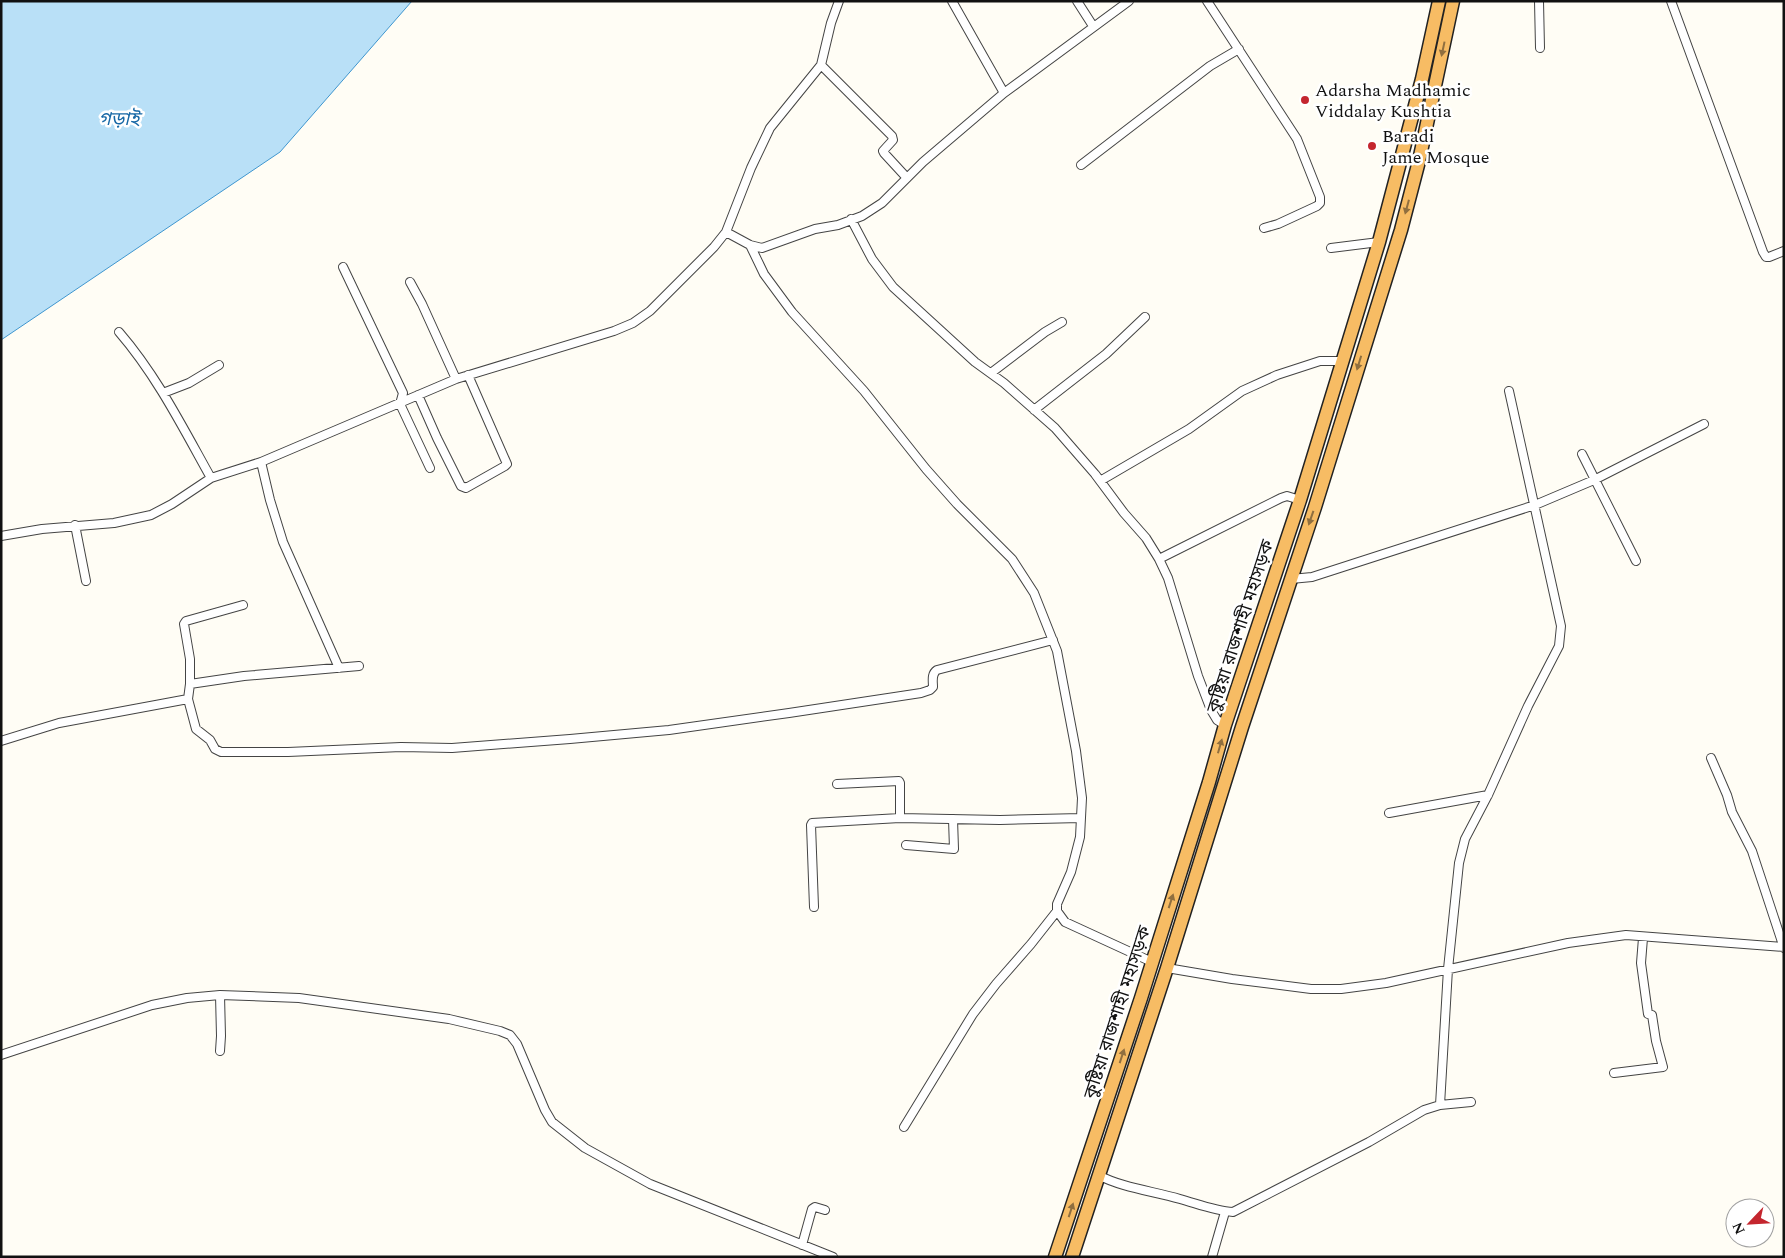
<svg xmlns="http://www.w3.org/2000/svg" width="1785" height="1258" viewBox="0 0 1785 1258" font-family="Spectral,'Noto Sans Bengali',serif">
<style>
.water{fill:#b9e0f7;stroke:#3f96cf}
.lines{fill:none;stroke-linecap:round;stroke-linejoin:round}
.minor-casing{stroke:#444;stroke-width:10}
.trunk-casing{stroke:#222;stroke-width:15}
.minor{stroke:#fff;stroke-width:8}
.trunk{stroke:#f7bc64;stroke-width:12}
.oneway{fill:#906f3f}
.poi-dot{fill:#c4262e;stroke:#fff;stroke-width:2}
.labels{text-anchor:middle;stroke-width:5;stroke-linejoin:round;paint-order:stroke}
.poi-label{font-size:18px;fill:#111;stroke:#fff;text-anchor:start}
.street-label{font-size:18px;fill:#111;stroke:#fff}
.water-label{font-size:19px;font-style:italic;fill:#1768a6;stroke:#fff}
</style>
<rect width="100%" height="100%" fill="#fffdf5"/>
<path class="water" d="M1 1H412L280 152 1 340Z"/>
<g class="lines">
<defs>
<path id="minor" d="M952 1 1004 93
M1077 1 1093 26
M1207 1 1297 139 1320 197V203L1317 206 1278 224 1264 228
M1539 1 1540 48
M1671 1 1763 252 1766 257H1769L1784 251
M821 65 892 136 893 140 883 151 884 153 907 178
M1081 165 1210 66 1239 49
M851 219 872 259 893 287 975 362 1004 383 1055 428 1095 474 1124 513 1146 538 1159 559 1168 578 1198 676 1211 710 1217 720 1225 725
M726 232 751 168 770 128 821 65 831 23 839 1
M750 245 764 274 792 312 864 391 926 469 957 504 1012 559 1034 593 1057 651 1076 751 1082 798 1080 837 1071 872 1057 904V911L1065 922 1152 962
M1331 248 1379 242
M343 267 403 393 400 404 430 468
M410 282 422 304 456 379
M119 332C157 376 183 428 211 478
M991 373 1045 332 1062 322
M163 393 189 383 219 365
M418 395 437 438 461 486 466 488 505 466 507 464 468 375
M1034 410 1106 354 1145 317
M1582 454 1636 561
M261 462 270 500 283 542 339 668
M1100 481 1189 429 1242 391 1277 375 1320 361H1343
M75 525 86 581
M1 536 42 529 114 523 151 515 172 504 211 478 261 462 456 379 614 331 633 323 650 311 714 247 726 232 750 245 762 248 815 229 838 225 862 216 882 203 923 162 1004 93 1129 1
M1159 559 1281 498 1287 496 1300 500
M1291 579 1312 577 1535 505 1594 480 1704 424
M190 684V659L184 624 186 621 243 605
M188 699 196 729 210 740 215 749 221 752H288L401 747 452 748 570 739 669 730 789 713 921 693 930 690 933 687C933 681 931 674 937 670L1053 640
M1 741 59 723 188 699 190 684 244 676 359 666
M1711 758 1727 795 1732 812 1752 851 1784 948
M837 784 899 781 900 783V818
M1389 813 1488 795
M906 845 954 849 953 819
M814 907 811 825 812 823 900 818 1000 820 1081 818
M1167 968 1232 979 1311 989H1341L1386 983 1568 943 1626 935 1784 947
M220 1051 221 1036 220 995
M1 1055 152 1005 187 998 220 995 299 998 449 1019 500 1031 510 1035 517 1044 545 1110 552 1122 585 1148 650 1184 833 1257
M1614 1073 1663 1067 1656 1041 1652 1015 1648 1014 1641 963 1643 938
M1440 1105 1448 969 1459 863 1465 839 1488 795 1528 706 1559 646 1561 626 1509 391
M904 1127 973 1014 996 984 1031 944 1057 911
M1098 1175C1123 1188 1153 1191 1180 1199 1198 1204 1215 1211 1233 1212L1369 1142 1424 1110 1440 1105 1471 1102
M802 1245 812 1209 815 1207 825 1210
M1212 1257 1225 1212"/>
<path id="trunk" d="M1055 1257 1141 998 1209 782 1225 725 1300 500 1379 242 1422 79 1439 1
M1072 1257 1167 968 1242 727 1315 507 1401 230 1419 161 1453 1"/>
</defs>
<use href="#minor" class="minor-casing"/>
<use href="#trunk" class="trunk-casing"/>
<use href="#minor" class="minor"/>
<use href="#trunk" class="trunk"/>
</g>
<defs><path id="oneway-solid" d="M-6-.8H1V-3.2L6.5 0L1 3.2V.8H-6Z" transform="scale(1.25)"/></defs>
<g class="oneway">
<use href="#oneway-solid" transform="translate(1443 49) rotate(102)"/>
<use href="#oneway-solid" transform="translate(1407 207) rotate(105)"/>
<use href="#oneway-solid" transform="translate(1359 363) rotate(107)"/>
<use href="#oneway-solid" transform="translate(1311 518) rotate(109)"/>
<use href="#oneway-solid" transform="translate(1220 746) rotate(-74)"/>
<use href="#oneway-solid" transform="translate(1171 901) rotate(-72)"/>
<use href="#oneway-solid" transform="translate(1122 1056) rotate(-72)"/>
<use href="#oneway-solid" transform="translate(1071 1210) rotate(-72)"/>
</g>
<g class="poi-dot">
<circle cx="1305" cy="100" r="5"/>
<circle cx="1372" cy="146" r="5"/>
</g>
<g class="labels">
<g class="poi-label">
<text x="1315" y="96">Adarsha Madhamic<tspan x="1315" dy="21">Viddalay Kushtia</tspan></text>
<text x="1382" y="142">Baradi<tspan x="1382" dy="21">Jame Mosque</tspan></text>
</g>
<g class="street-label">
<text transform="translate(1240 626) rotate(-72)" y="6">কুষ্টিয়া রাজশাহী মহাসড়ক</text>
<text transform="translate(1117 1012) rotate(-72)" y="6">কুষ্টিয়া রাজশাহী মহাসড়ক</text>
</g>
<g class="water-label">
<text x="119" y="125">গড়াই</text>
</g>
</g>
<rect width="1785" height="1258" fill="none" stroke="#111111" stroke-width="5"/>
<g transform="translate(1750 1223) rotate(245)"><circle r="24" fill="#ffffff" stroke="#a0a0a0"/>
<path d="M0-4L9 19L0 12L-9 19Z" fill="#c4262e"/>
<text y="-8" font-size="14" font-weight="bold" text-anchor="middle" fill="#111111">N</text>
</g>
</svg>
